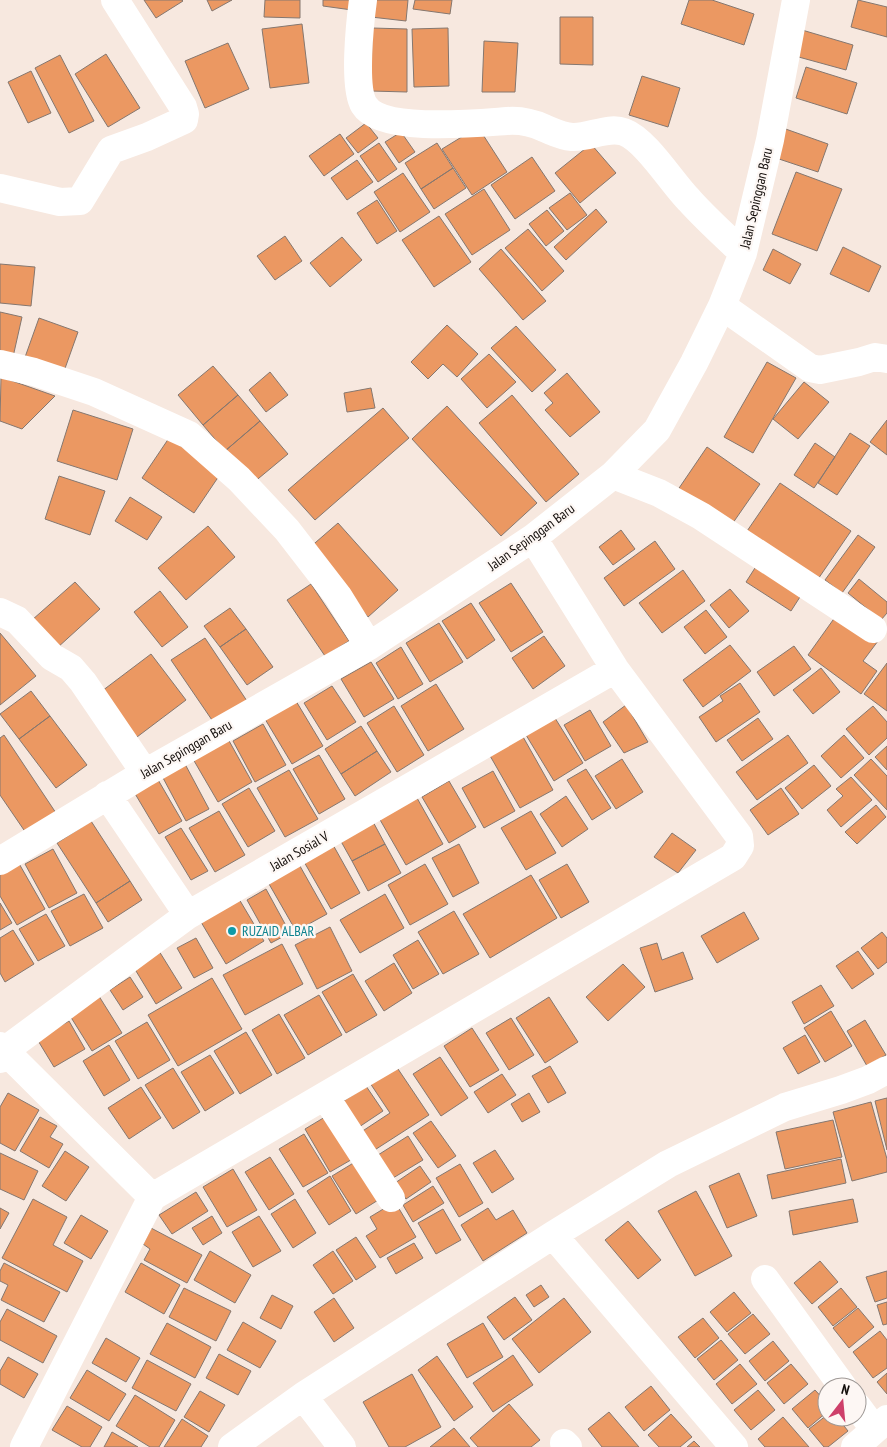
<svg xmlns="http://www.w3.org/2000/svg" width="887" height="1447" viewBox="0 0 887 1447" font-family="'PT Sans Narrow',sans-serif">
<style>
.building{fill:#eb9862;stroke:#85776f}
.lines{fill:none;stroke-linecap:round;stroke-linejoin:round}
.minor{stroke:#fff;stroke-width:28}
.culture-dot{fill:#0f9aa8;stroke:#fdf7f4;stroke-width:2}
.labels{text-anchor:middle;stroke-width:4.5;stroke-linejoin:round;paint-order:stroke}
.street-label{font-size:14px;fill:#120d0a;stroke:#fdf7f4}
.culture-label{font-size:14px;fill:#0d838f;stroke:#fdf7f4;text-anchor:start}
</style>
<rect width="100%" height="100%" fill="#f7e8df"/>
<path class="building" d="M144 0H182L183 1 156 18Z
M207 0H232L212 11Z
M265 0H300V18L264 17Z
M323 0H353L352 10 323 6Z
M373 0H408L406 21 371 17Z
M415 0H452L450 14 413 9Z
M689 0H712L754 14 744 45 681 24Z
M858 0 887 7V37L851 27Z
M560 17H593V65L560 64Z
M302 24 309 83 270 88 262 29Z
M372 28 407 29V92L371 91Z
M448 28 449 86 414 87 412 29Z
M802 30 853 45 846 70 795 56Z
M484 41 518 43 515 92H482Z
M228 43 249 89 205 108 185 61Z
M106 54 140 108 108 127 75 74Z
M60 55 94 121 69 133 35 68Z
M806 67 857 83 847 114 796 98Z
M31 71 51 113 28 123 8 82Z
M642 76 680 88 668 127 629 115Z
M366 123 378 138 358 153 346 138Z
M478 127 507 172 472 195 442 149Z
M780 127 828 144 818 172 770 156Z
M401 132 415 152 399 163 385 142Z
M340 134 354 154 324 176 309 156Z
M379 143 397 169 378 182 360 156Z
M437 143 453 168 421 189 405 163Z
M591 144 616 173 580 203 555 173Z
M532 157 555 191 515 219 491 185Z
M357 160 373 182 347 200 331 178Z
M453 168 466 188 434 209 421 189Z
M796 172 842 189 817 251 772 234Z
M403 173 430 212 400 232 374 192Z
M484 189 510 230 472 255 445 214Z
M570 193 587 215 567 230 549 208Z
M377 200 397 231 377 244 357 213Z
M596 209 607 222 566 260 554 247Z
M547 210 564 231 546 246 529 224Z
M439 216 471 262 434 287 402 240Z
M528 229 564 271 542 291 505 248Z
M285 236 302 261 275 280 257 256Z
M342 237 362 260 330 287 310 263Z
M843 247 881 266 869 292 830 274Z
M501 249 546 301 523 320 479 269Z
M773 249 801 264 790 284 763 270Z
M0 264 35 267 31 306 0 303Z
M0 312 22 317 13 357 0 354Z
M39 318 78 332 63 374 24 360Z
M447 325 478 354 457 377 443 364 428 379 411 362Z
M516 326 556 370 532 392 491 348Z
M489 354 516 382 487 408 461 379Z
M767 362 796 378 753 453 724 437Z
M213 366 238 395 203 425 178 395Z
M270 372 288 395 266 412 249 390Z
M567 373 600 412 570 437 545 410 553 403 544 393Z
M1 377 55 396 22 429 0 421Z
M804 382 829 402 798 439 773 419Z
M371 388 375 408 347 412 344 393Z
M238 395 260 421 225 451 203 425Z
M512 395 579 474 546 502 479 423Z
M447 406 537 503 501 536 412 439Z
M383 408 409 438 315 520 288 490Z
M73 410 133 429 117 480 57 461Z
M887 420V455L870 442Z
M260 421 288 454 253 483 225 451Z
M850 433 870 446 837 495 818 483Z
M169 438 221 473 194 513 142 478Z
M815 443 835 457 814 488 794 475Z
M707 447 760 484 728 530 675 494Z
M59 476 105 491 90 535 45 519Z
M780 483 851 531 816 582 745 534Z
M130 497 162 517 147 540 115 521Z
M338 523 398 590 368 617 308 549Z
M208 526 235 557 186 600 158 568Z
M621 530 635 549 613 565 599 547Z
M858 535 875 547 842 593 825 580Z
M655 541 675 569 624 606 604 578Z
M762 557 807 586 791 611 746 582Z
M683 570 705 601 662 633 639 603Z
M859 579 887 602V613L881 620 848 593Z
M75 582 100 609 57 648 32 620Z
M511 583 543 632 511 652 479 603Z
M311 584 349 641 325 656 287 600Z
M730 589 749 611 729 628 710 605Z
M160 591 188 627 162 647 134 612Z
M471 603 495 640 467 659 442 621Z
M230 608 246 629 220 647 204 626Z
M706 610 727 637 705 654 684 627Z
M838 613 878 641 863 661 877 671 861 694 808 655Z
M439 623 463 662 430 682 406 643Z
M246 629 273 667 247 685 220 647Z
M0 633 36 676 0 705Z
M544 636 565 666 533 689 512 658Z
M205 638 247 701 214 723 171 660Z
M730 645 751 671 703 707 683 680Z
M794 646 811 669 774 696 757 672Z
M401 647 423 684 398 699 376 663Z
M151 654 186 700 133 740 98 694Z
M371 662 394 699 364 717 341 679Z
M887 663V711L864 694Z
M821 668 840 692 813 714 793 690Z
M740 683 760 712 716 742 699 717 723 701 720 696Z
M436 684 464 729 428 751 401 706Z
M332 686 356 722 327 740 304 703Z
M31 691 50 716 19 739 0 714Z
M296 701 323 746 292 764 265 719Z
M626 705 648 742 624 753 603 722Z
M394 706 424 755 397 772 367 723Z
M873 706 887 722V738L869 755 846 729Z
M590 710 611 746 585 761 564 725Z
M50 716 87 765 56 788 19 739Z
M555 718 583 763 554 781 526 735Z
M758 718 773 739 742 761 727 740Z
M263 724 286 765 255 782 233 741Z
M361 726 377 751 341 774 325 749Z
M4 735 56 813 26 833 0 795V738Z
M522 735 553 790 520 808 489 754Z
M788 735 808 763 757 800 736 772Z
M844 735 864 758 841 778 821 756Z
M228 739 252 782 218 802 193 759Z
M887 746V770L875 757Z
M377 751 391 772 355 796 341 774Z
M319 755 345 799 319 814 293 769Z
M622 759 643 792 616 809 595 776Z
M871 759 887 776V810L854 775Z
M185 764 209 809 186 821 162 776Z
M814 765 831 786 802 809 785 788Z
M586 769 611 808 592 820 567 780Z
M289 770 318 819 285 837 257 788Z
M493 771 515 811 484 828 462 788Z
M851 777 872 800 841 827 827 810 843 796 836 789Z
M157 778 182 821 159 834 134 792Z
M449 781 476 827 449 843 422 797Z
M249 788 275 831 248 847 222 804Z
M781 788 799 814 768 835 750 810Z
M566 796 588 829 562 847 540 814Z
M417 798 443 844 406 865 379 818Z
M876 805 886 817 857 844 845 832Z
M219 811 245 855 215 872 189 828Z
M531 811 556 853 526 870 501 828Z
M371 818 385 844 352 861 338 836Z
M91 821 130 881 96 903 57 843Z
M181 828 208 871 191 880 165 837Z
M672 833 696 850 678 873 654 857Z
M332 843 360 893 331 909 303 860Z
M385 844 401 873 368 891 352 861Z
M459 844 479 883 453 897 432 858Z
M53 849 77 893 49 908 25 864Z
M296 859 327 914 296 931 265 877Z
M17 860 45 909 17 925 0 896V870Z
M425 864 448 904 410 925 388 885Z
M567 864 589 902 561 918 539 880Z
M531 875 557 918 490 958 463 914Z
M130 881 142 900 108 922 96 903Z
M266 889 290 933 271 943 247 900Z
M84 894 103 928 70 946 51 911Z
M385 894 404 928 360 953 340 920Z
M239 899 264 941 226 964 201 922Z
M0 903 12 923 0 930Z
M454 911 479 954 443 974 418 932Z
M744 912 759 939 717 963 701 936Z
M46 914 65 946 38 961 19 929Z
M330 927 352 971 317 989 295 945Z
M13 930 34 964 5 982 0 973V938Z
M882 932 887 938V962L878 969 861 948Z
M196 938 213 968 194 978 177 948Z
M418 940 439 974 413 989 393 955Z
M657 943 662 960 683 952 693 979 655 992 640 948Z
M282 944 303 984 245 1015 223 975Z
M159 951 182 988 156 1004 133 966Z
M858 951 874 974 852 989 836 966Z
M394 963 412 993 384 1011 365 981Z
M623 964 645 987 608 1021 586 997Z
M353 974 377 1015 346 1033 322 992Z
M130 977 143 997 123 1010 110 990Z
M212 978 242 1029 178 1066 148 1015Z
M821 985 834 1006 804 1024 792 1002Z
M97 993 122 1033 92 1051 67 1011Z
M319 995 342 1035 308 1055 284 1015Z
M549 997 578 1042 545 1063 516 1018Z
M831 1011 852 1046 825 1062 804 1028Z
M279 1014 305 1058 277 1074 252 1030Z
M511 1018 534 1055 509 1070 486 1033Z
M865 1020 886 1055 867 1066 847 1031Z
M69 1021 85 1049 54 1067 37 1039Z
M147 1022 170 1060 138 1079 115 1041Z
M472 1028 499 1070 470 1087 444 1046Z
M246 1032 272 1075 240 1094 214 1051Z
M805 1035 820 1062 798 1074 783 1048Z
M109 1045 130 1080 104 1096 83 1061Z
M210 1055 234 1093 205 1111 181 1072Z
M440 1057 468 1098 441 1116 413 1074Z
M396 1066 429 1115 370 1153 358 1134 390 1113 370 1083Z
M550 1066 566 1093 548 1103 532 1076Z
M173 1068 200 1112 173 1129 145 1085Z
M502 1074 516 1095 488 1113 474 1092Z
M366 1086 383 1111 359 1127 342 1102Z
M141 1087 161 1118 129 1139 108 1108Z
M8 1093 39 1110 15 1151 0 1143V1107Z
M529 1093 540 1112 522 1122 511 1104Z
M887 1098V1150L875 1101Z
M871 1102 887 1159V1172L852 1181 833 1112Z
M330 1114 356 1157 330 1172 305 1129Z
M40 1117 57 1126 50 1137 63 1144 49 1168 20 1151Z
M833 1120 842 1157 785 1169 776 1132Z
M431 1121 456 1156 438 1168 413 1133Z
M304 1134 328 1173 303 1187 279 1149Z
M408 1136 423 1160 393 1178 378 1155Z
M495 1150 514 1179 492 1193 473 1163Z
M65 1151 89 1167 66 1201 42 1186Z
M0 1153 38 1171 24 1200 0 1189Z
M270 1157 294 1194 269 1210 245 1172Z
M360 1159 383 1197 356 1214 332 1176Z
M841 1159 846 1183 772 1199 767 1175Z
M460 1164 483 1203 459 1217 436 1178Z
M420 1166 431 1182 406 1199 395 1183Z
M233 1169 257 1210 227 1227 203 1187Z
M739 1173 757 1216 727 1228 709 1186Z
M330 1176 351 1211 329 1225 307 1191Z
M433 1186 444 1203 413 1222 403 1205Z
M696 1191 732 1256 695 1276 658 1211Z
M196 1192 208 1211 172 1234 159 1215Z
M33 1199 67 1217 53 1245 83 1261 67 1292 2 1258Z
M295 1199 316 1233 293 1248 271 1214Z
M853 1199 858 1222 793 1235 789 1211Z
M395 1202 416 1237 380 1258 366 1236 377 1229 370 1217Z
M0 1208 9 1213 0 1229Z
M488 1208 496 1220 513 1210 527 1233 483 1261 461 1225Z
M443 1209 461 1240 436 1254 418 1223Z
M81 1215 108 1231 91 1259 64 1243Z
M212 1216 222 1233 203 1245 192 1228Z
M259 1216 281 1251 253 1267 232 1232Z
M628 1221 661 1260 638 1279 605 1240Z
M151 1228 202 1255 187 1283 144 1260 150 1249 143 1244Z
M356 1237 376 1267 356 1280 336 1250Z
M414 1243 423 1258 396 1274 387 1258Z
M210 1251 251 1275 235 1303 194 1280Z
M333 1251 353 1281 333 1294 313 1265Z
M820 1261 838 1282 812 1304 794 1283Z
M4 1263 60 1292 44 1322 1 1300 8 1285 0 1281V1271Z
M141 1263 180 1285 164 1314 125 1292Z
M887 1271V1298L875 1302 866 1277Z
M541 1285 549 1297 534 1307 526 1295Z
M184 1288 231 1311 216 1341 169 1317Z
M841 1288 857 1307 833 1326 818 1307Z
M734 1292 751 1313 727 1332 710 1312Z
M272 1295 293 1306 281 1329 260 1318Z
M515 1297 532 1320 504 1340 487 1317Z
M334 1298 354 1328 334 1342 314 1312Z
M564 1298 591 1332 539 1373 512 1339Z
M887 1302V1324L883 1325 877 1305Z
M858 1308 874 1327 849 1348 833 1328Z
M7 1309 57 1336 43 1363 0 1340V1322Z
M753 1314 770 1334 745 1354 728 1334Z
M703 1318 719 1338 695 1358 678 1337Z
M243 1322 276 1341 260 1368 227 1350Z
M167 1323 211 1347 195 1378 150 1354Z
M483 1323 503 1357 467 1378 447 1344Z
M880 1331 887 1340V1368L873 1378 853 1352Z
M106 1338 140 1358 126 1382 92 1363Z
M721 1340 738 1360 714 1380 697 1359Z
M773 1341 789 1361 765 1381 749 1361Z
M219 1354 251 1371 238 1395 206 1378Z
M513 1355 533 1385 493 1412 473 1383Z
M437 1356 473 1407 454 1421 418 1370Z
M8 1357 38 1374 24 1398 0 1384V1371Z
M147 1360 191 1384 176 1411 132 1388Z
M740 1364 757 1384 732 1404 716 1384Z
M791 1364 808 1384 784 1404 767 1383Z
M87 1370 126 1394 109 1421 70 1398Z
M887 1373V1394L877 1382Z
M412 1374 441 1427 405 1447H389L363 1402Z
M651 1386 670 1410 644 1431 625 1407Z
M758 1390 775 1410 751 1430 734 1410Z
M815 1390 827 1403V1412L808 1428 792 1409Z
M200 1391 225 1405 209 1432 184 1417Z
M135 1395 175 1420 159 1447H150L116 1426Z
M509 1404 540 1440 531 1447H478L470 1438Z
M67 1406 102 1427 90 1447H82L52 1430Z
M609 1412 639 1447H602L588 1429Z
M671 1414 692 1437 680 1447H659L648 1435Z
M827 1415V1417H837L848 1431 828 1447H824L809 1429Z
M783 1417 809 1447H765L758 1439Z
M182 1419 208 1436 201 1447H164Z
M454 1428 470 1447H430Z
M112 1432 138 1447H104Z
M694 1441 700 1447H687Z"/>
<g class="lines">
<path class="minor" d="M363 0C360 22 353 87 364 105 381 133 478 123 507 121 519 120 533 123 544 128 554 132 561 136 572 137 589 138 608 126 624 132 646 140 672 183 689 200 706 219 725 236 743 253
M0 188 60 202 80 201 111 150 147 137 184 120 185 114 183 107 115 0
M722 306 810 368 820 370 859 362 875 357 887 359
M0 364 34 372 94 392 189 435 239 479 287 530 338 596 369 646
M613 475 659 493 701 516 873 629
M0 612 17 620 52 657 71 668 83 682 145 773
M107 795 188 915
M0 861 145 773 369 646 533 538 613 475 657 430 694 363 722 306 743 253 770 140 796 0
M0 1046 152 1197
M0 1059 4 1051 188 915 615 669
M325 1096 391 1198
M553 1235 734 1447
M765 1279 843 1387
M303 1396 342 1447
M857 1406 874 1429
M564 1443 568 1447
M24 1447 152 1197 733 857 740 846 739 836 615 669 533 538
M232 1447 303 1396 553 1235 668 1164 785 1107 841 1090 868 1080 887 1070
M855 1447 887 1419"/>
</g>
<circle class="culture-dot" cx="232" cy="931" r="5"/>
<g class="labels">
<g class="street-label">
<text transform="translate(756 198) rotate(-77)" y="5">Jalan Sepinggan Baru</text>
<text transform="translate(531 537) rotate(-36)" y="5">Jalan Sepinggan Baru</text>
<text transform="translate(186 749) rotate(-30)" y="5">Jalan Sepinggan Baru</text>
<text transform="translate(299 851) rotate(-30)" y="5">Jalan Sosial V</text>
</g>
<g class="culture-label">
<text x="242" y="936">RUZAID ALBAR</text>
</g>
</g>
<g transform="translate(842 1402) rotate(16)"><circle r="24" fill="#fdf7f4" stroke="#9f9996"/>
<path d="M0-4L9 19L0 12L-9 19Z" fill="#ce406a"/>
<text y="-8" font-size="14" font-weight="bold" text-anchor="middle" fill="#120d0a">N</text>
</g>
</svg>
